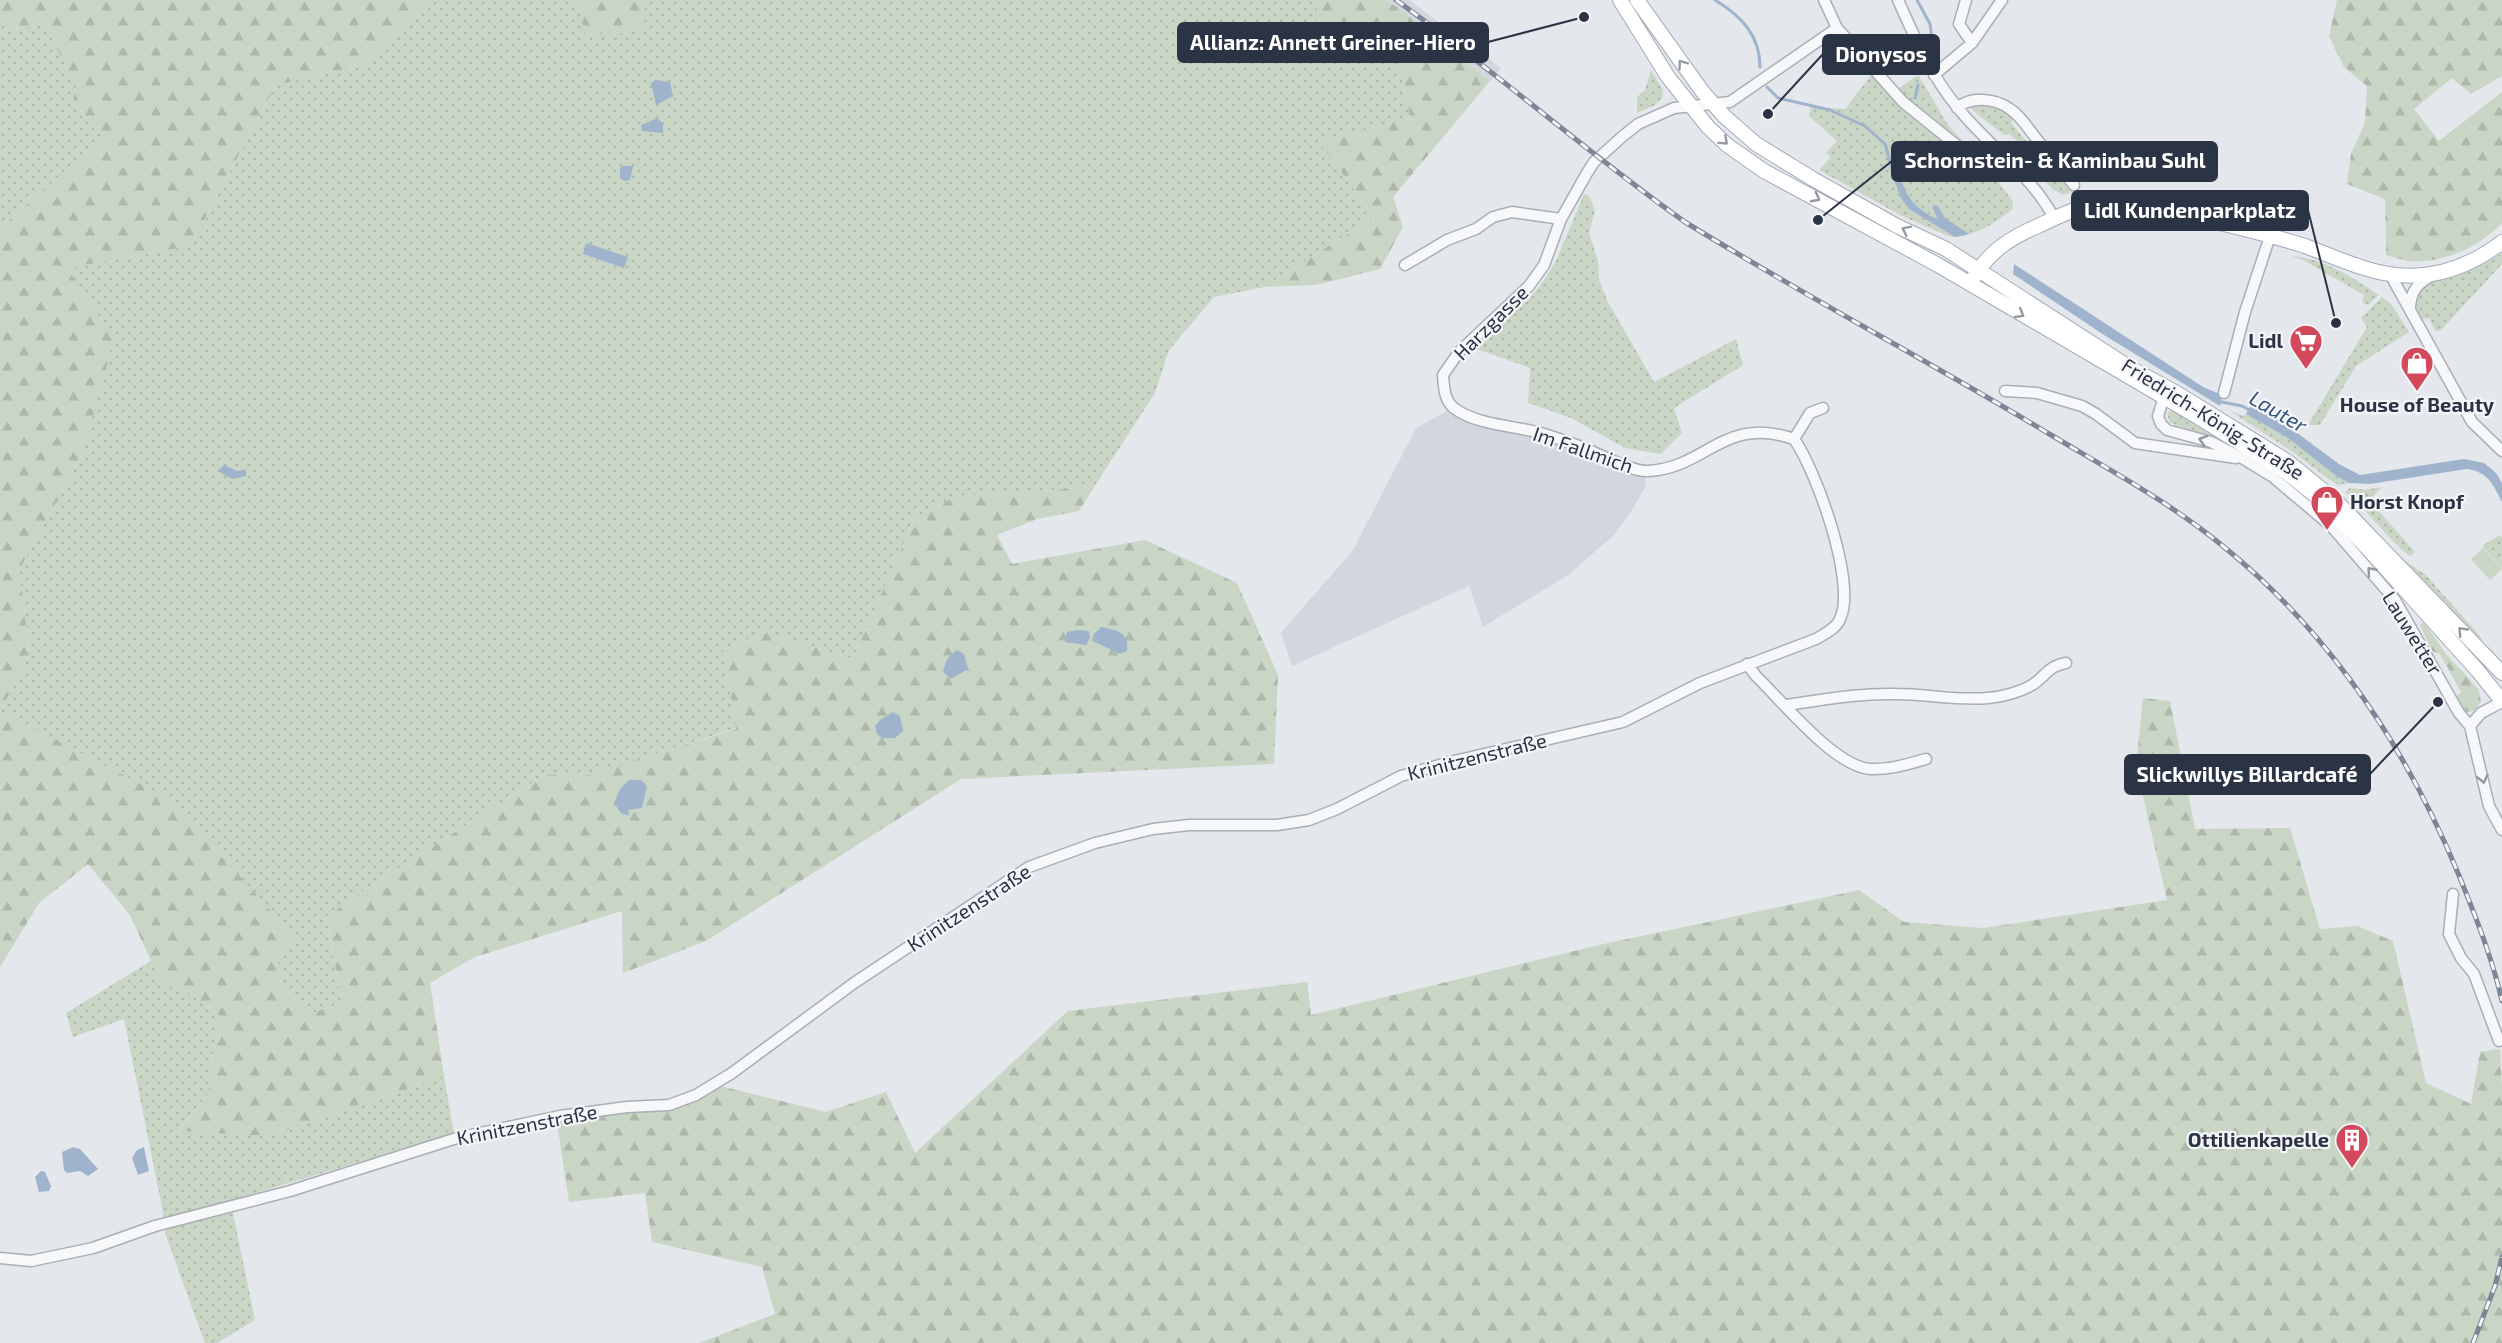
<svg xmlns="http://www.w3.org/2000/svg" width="2502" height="1343" viewBox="0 0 2502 1343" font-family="'Exo 2',sans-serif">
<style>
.built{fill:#d2d6de}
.grass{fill:url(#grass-dots)}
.forest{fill:url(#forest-firs)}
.park{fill:#c9d6c5}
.water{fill:#9fb4cc}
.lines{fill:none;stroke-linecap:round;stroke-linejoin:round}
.stream{stroke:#9fb4cc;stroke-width:3}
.minor-casing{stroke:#a9aeb7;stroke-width:13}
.major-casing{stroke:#a3abb8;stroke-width:16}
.minor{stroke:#f7f8fa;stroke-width:10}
.major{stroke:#fff;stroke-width:14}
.rail-casing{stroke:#7d8696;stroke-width:5}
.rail{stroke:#f4f6f9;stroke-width:3;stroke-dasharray:9;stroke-linecap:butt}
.oneway{stroke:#959aa2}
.oneway2{stroke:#9196a0}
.labels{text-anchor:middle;stroke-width:4.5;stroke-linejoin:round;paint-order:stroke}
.street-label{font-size:20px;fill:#2b3445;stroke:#f4f6f9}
.poi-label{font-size:20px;font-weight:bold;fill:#2b3445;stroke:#f4f6f9;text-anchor:end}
.water-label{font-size:21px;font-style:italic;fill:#34527a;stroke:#f4f6f9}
.leader{fill:none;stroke:#2b3445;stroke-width:2}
.callout-dot{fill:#2b3445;stroke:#f4f6f9;stroke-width:2}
.callout{fill:#2b3445;stroke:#2b3445;stroke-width:2}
.callout-label{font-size:21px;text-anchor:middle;font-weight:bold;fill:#fff}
</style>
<defs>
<pattern id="grass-dots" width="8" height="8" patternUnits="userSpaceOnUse" patternTransform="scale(1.5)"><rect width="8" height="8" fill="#c9d6c5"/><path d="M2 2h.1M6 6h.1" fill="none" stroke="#adb8ab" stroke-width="1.8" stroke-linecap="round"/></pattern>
<pattern id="forest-firs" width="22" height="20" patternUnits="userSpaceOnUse" patternTransform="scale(1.5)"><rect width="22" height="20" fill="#c9d6c5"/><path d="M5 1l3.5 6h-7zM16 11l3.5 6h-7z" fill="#adb8ab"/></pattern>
</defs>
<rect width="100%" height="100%" fill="#e4e7ec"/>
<path class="built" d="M1385 0H1409L1501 68 1490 81 1400 9Z
M1453 408 1536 432 1645 472 1646 485 1634 507 1614 535 1568 575 1483 627 1469 586 1292 666 1281 633 1353 550 1416 428Z"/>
<path class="grass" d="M436 0H578L586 35 643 31 645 0H1317L1318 53 1372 34 1374 40 1393 33 1410 119 1318 140 1374 217 1265 287 1214 297 1169 350 1155 393 1094 487 958 496 915 517 853 659 765 632 723 649 736 728 581 778 546 774 369 887 326 917 342 1003 309 1014 281 985 278 959 0 711 30 654 19 570 83 452 66 268 190 246 276 85 364 65Z
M0 14 7 30 45 25 76 86 73 102 103 138 0 228Z
M1651 70 1663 90 1662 98 1655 105 1637 113V97L1645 90Z
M1872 74 1891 94 1918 75 1948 125 1990 171 2012 200 2013 208 2010 211C1994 224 1969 240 1948 236L1900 215 1819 170 1831 157 1826 153 1837 141 1809 116 1811 107 1845 109Z
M1977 103 2001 108 2014 117 2011 123 2044 162 2050 158 2072 186 2073 192 2063 195 2052 189 2015 145 2018 142 2009 134 2004 135 1971 109 1970 107Z
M1584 194 1590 197 1595 211 1589 233 1598 260 1599 280 1608 302 1654 382 1736 339 1743 365 1674 408 1682 433 1661 454 1625 448 1571 418 1528 403 1530 368 1477 349 1538 289 1556 261Z
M2502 253V264L2441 330 2435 331 2429 318 2422 319 2416 307V293C2441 273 2474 273 2502 253Z
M2292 256C2325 259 2352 277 2379 295L2368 305 2362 302 2364 295 2303 260Z
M2382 297 2392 305 2409 332 2356 366 2320 425H2308L2367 327 2361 318Z
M2174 409 2215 437 2170 423 2167 413Z
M2230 411 2244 416 2246 414 2288 438 2335 475 2349 483 2337 485 2290 450Z
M2382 487 2369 500 2415 552 2410 556C2385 538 2370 511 2345 492L2350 488 2365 490Z
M2336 494 2354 507 2401 558 2427 576 2480 636 2484 646Z
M2500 535 2502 537V568L2482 546Z
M151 961 161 983 188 992 219 1015 208 1094 178 1131 267 1136 444 1076 454 1134 241 1197 233 1213 255 1320 217 1343H205L166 1236 161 1202 124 1019 73 1037 66 1013Z"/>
<path class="forest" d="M0 0H436L364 65 276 85 190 246 67 268 114 339 83 452 19 570 30 654 0 711 173 801 295 938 278 959 281 985 309 1014 342 1003 326 917 369 887 546 774 581 777 736 729 723 649 765 632 853 659 915 517 958 496 1094 487 1079 511 1037 519 997 535 1012 564 1145 540 1237 583 1278 675 1274 764 961 779 706 941 623 973 622 911 475 957 430 983 444 1076 267 1136 178 1131 208 1094 219 1015 188 992 161 983 130 915 88 864 39 903 0 967V228L103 138 73 102 76 86 45 25 7 30 0 14Z
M578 0H645L644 31 585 35Z
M1317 0H1385L1400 9 1490 81 1393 197 1403 227 1380 269 1316 285 1265 287 1374 217 1318 140 1410 119 1393 33 1373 40 1372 34 1318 53Z
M2337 0H2502V76L2471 94 2452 78 2414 109 2439 141 2502 92V223C2480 247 2442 264 2409 261 2401 260 2393 257 2386 255L2385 199 2347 184 2351 154 2365 122 2367 86 2344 67 2329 36Z
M2423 621 2446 654 2479 690 2481 702 2474 711 2467 712 2457 702V696L2461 692 2440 654 2432 651 2420 625Z
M2143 698 2170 701 2195 829 2290 828 2320 929 2357 926 2393 941 2426 1083 2471 1104 2480 1052 2500 1049 2502 1086V1343H699L775 1314 762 1267 652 1242 645 1193 569 1202 557 1122 616 1113 657 1111 673 1108 720 1086 826 1112 886 1092 915 1153 1068 1011 1307 982 1311 1015 1599 945 1859 890 1904 922 1983 928 2167 900 2136 766Z"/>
<path class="park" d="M2483 548 2502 569 2490 580 2471 559Z"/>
<path class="water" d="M655 80 670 82 673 96 656 105 651 83Z
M658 118 663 124V133L642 131 641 125Z
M623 166H633L630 180 625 181 620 178V168Z
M1891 172H1898C1908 199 1912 206 1938 220L1932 206 1937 205 1945 218 1969 234 1955 237 1909 209 1901 198Z
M586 243 628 257 624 268 583 254Z
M2014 264 2203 387 2222 395 2220 406 2104 335 2013 274Z
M2251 405 2273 415 2339 464 2360 475 2464 459 2484 463 2496 473 2502 483V502C2493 484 2488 472 2467 469L2370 484 2349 483 2335 475 2288 438 2246 414Z
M224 465 237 471 246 470V476L232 479 218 471Z
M1101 627C1117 630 1129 632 1127 651L1120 654 1093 641V635Z
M1078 630 1089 631 1090 638 1086 645 1065 642 1067 632Z
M957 650 964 654 968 669 951 679 943 672C945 663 948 655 957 650Z
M893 712 900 716 903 731 895 738H882L877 734 875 726 880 720Z
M629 780H641L647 786 642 808 628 810 629 816 621 813 614 803 620 789Z
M73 1147 80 1149 98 1169 88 1176 80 1171 67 1173 64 1170 62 1152Z
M144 1147 149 1171 138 1175 132 1158 137 1150Z
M41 1171 45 1172 51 1186 49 1191 39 1192 35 1177Z"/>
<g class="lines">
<path class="stream" d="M1715 0C1741 16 1760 35 1760 67
M1917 0 1930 24 1932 40
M1767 87 1778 98 1830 110 1865 126 1885 144 1894 176
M1915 98 1918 85
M2217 401 2242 406 2251 411"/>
<defs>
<path id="minor" d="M1824 0 1837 28 1903 102 1960 148
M1898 0C1915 38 1931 76 1958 108 1988 146 2031 174 2054 218
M1966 0 1959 24 1972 43
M1934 75 1972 43 2002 0
M1957 108C1971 96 1995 98 2010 109 2021 116 2027 127 2035 137 2048 153 2061 169 2074 185
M1405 265 1447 240 1476 229 1493 217 1512 212 1561 219
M2390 274 2472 422 2502 451
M2410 307C2411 291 2417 284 2431 276
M2005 391 2037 393 2082 406 2096 414 2135 443 2236 458
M2224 393 2245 312 2270 236
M2164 397 2158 416 2161 424 2167 430 2211 442 2242 458 2273 477 2331 526 2395 600 2459 713 2470 726 2489 806 2502 830
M1794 439C1723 415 1707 468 1648 471 1633 472 1603 456 1589 450 1572 443 1555 437 1537 432 1513 426 1474 424 1454 408 1444 400 1444 387 1443 375L1459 352 1529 286 1544 265 1561 219 1587 173 1594 162 1623 136 1638 124 1674 108 1730 102 1837 28
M1794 439 1810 413 1823 408
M1747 664 1756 676C1783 702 1834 766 1870 769 1889 770 1908 764 1926 759
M1786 705C1822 700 1859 693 1896 694 1927 694 1957 701 1988 698 2002 697 2020 692 2032 685 2046 676 2048 666 2066 663
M2470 726 2481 713 2502 702
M2453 894 2449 934 2461 958 2474 974 2499 1041
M0 1258 31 1261 93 1248 155 1226 290 1191 457 1138 560 1116 627 1107 669 1105 696 1095 732 1073 854 983 1029 867 1095 843 1153 829 1189 825H1277L1309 820 1337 809 1401 776 1450 762 1623 722 1700 683 1816 639C1824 634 1836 629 1840 619 1857 583 1816 470 1794 439"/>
<path id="major" d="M1620 0 1668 77 1708 127 1727 145 1764 171 1938 265 2198 417 2282 469 2321 500 2371 552 2478 671 2502 701
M1637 0 1702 91 1724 116 1756 144 1813 179 1897 226 1946 249 2130 368 2175 392 2287 461 2336 501 2502 673
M1974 277C1990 250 2012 237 2040 225 2059 216 2079 206 2100 204 2131 201 2161 210 2190 216 2229 225 2268 234 2305 246 2324 253 2342 261 2361 267 2413 285 2459 275 2502 242"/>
</defs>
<use href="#minor" class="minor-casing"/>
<use href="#major" class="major-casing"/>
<use href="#minor" class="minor"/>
<use href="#major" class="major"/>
<defs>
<path id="rail" d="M1396 0C1495 71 1586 152 1685 222 1805 296 1930 362 2051 435 2110 470 2171 503 2224 547 2330 633 2406 748 2458 873 2475 915 2492 957 2502 1001
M2473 1343 2495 1286 2502 1257"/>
</defs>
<use href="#rail" class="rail-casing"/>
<use href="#rail" class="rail"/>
</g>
<defs><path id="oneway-chevron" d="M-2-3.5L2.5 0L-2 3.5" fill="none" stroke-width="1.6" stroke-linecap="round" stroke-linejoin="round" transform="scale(1.5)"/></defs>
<g class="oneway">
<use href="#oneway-chevron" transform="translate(1682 64) rotate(-126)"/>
<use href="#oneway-chevron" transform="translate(1724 141) rotate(42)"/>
<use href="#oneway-chevron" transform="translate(1816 198) rotate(28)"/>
<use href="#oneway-chevron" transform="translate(1906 230) rotate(-154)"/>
<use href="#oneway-chevron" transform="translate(2020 314) rotate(31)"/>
<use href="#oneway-chevron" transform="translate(2462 631) rotate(-134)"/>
</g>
<g class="oneway2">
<use href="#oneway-chevron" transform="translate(2203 440) rotate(-164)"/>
<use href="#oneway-chevron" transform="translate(2371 571) rotate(-130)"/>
<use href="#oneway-chevron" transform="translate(2483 779) rotate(77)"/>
</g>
<defs>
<symbol id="supermarket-pin" viewBox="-11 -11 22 30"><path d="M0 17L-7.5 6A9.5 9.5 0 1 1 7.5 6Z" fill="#d1495b" stroke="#f4f6f9"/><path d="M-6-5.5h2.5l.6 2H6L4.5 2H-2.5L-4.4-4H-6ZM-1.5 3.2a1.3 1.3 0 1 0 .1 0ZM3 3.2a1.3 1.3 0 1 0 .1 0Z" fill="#fff"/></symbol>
<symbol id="shop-pin" viewBox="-11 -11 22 30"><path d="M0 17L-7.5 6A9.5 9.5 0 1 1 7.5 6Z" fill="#d1495b" stroke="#f4f6f9"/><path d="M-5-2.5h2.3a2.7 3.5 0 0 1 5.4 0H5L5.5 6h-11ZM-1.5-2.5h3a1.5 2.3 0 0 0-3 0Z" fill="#fff"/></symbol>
<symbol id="building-pin" viewBox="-11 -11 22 30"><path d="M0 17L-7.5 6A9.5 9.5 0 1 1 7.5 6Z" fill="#d1495b" stroke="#f4f6f9"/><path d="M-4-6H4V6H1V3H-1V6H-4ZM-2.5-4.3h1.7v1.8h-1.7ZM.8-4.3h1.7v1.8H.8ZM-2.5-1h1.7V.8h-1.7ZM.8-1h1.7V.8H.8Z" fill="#fff"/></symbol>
</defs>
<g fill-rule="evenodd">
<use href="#supermarket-pin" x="2287" y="322" width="38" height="52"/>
<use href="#shop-pin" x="2398" y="344" width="38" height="52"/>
<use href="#shop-pin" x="2308" y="483" width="38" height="52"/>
<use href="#building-pin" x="2333" y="1121" width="38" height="52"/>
</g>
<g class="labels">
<g class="street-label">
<text transform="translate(1491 323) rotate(-45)" y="7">Harzgasse</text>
<text transform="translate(2213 419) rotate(32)" y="7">Friedrich-König-Straße</text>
<text transform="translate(1583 450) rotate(19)" y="7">Im Fallmich</text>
<text transform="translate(2412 633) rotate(58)" y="7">Lauwetter</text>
<text transform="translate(1477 757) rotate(-14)" y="7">Krinitzenstraße</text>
<text transform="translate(969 908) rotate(-33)" y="7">Krinitzenstraße</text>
<text transform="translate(527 1125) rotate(-11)" y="7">Krinitzenstraße</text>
</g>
<g class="poi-label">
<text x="2283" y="348">Lidl</text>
<text x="2417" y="412" text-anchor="middle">House of Beauty</text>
<text x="2350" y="509" text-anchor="start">Horst Knopf</text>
<text x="2329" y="1147">Ottilienkapelle</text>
</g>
<g class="water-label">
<text transform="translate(2278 412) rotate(30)" y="7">Lauter</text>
</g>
</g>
<path class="leader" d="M1584 17L1488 42M1768 114L1823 54M1818 220L1892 161M2336 323L2308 210M2438 702L2370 774"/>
<g class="callout-dot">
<circle cx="1584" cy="17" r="6"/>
<circle cx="1768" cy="114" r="6"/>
<circle cx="1818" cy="220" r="6"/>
<circle cx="2336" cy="323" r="6"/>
<circle cx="2438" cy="702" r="6"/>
</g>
<g class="callout">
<rect x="1178" y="23" width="310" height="39" rx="6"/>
<rect x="1823" y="35" width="116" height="39" rx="6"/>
<rect x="1892" y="142" width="325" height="39" rx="6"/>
<rect x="2072" y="191" width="236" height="39" rx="6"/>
<rect x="2125" y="755" width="245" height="39" rx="6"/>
</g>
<g class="callout-label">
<text x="1333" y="50">Allianz: Annett Greiner-Hiero</text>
<text x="1881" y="62">Dionysos</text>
<text x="2055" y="168">Schornstein- &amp; Kaminbau Suhl</text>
<text x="2190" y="218">Lidl Kundenparkplatz</text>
<text x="2247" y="782">Slickwillys Billardcafé</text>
</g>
</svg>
